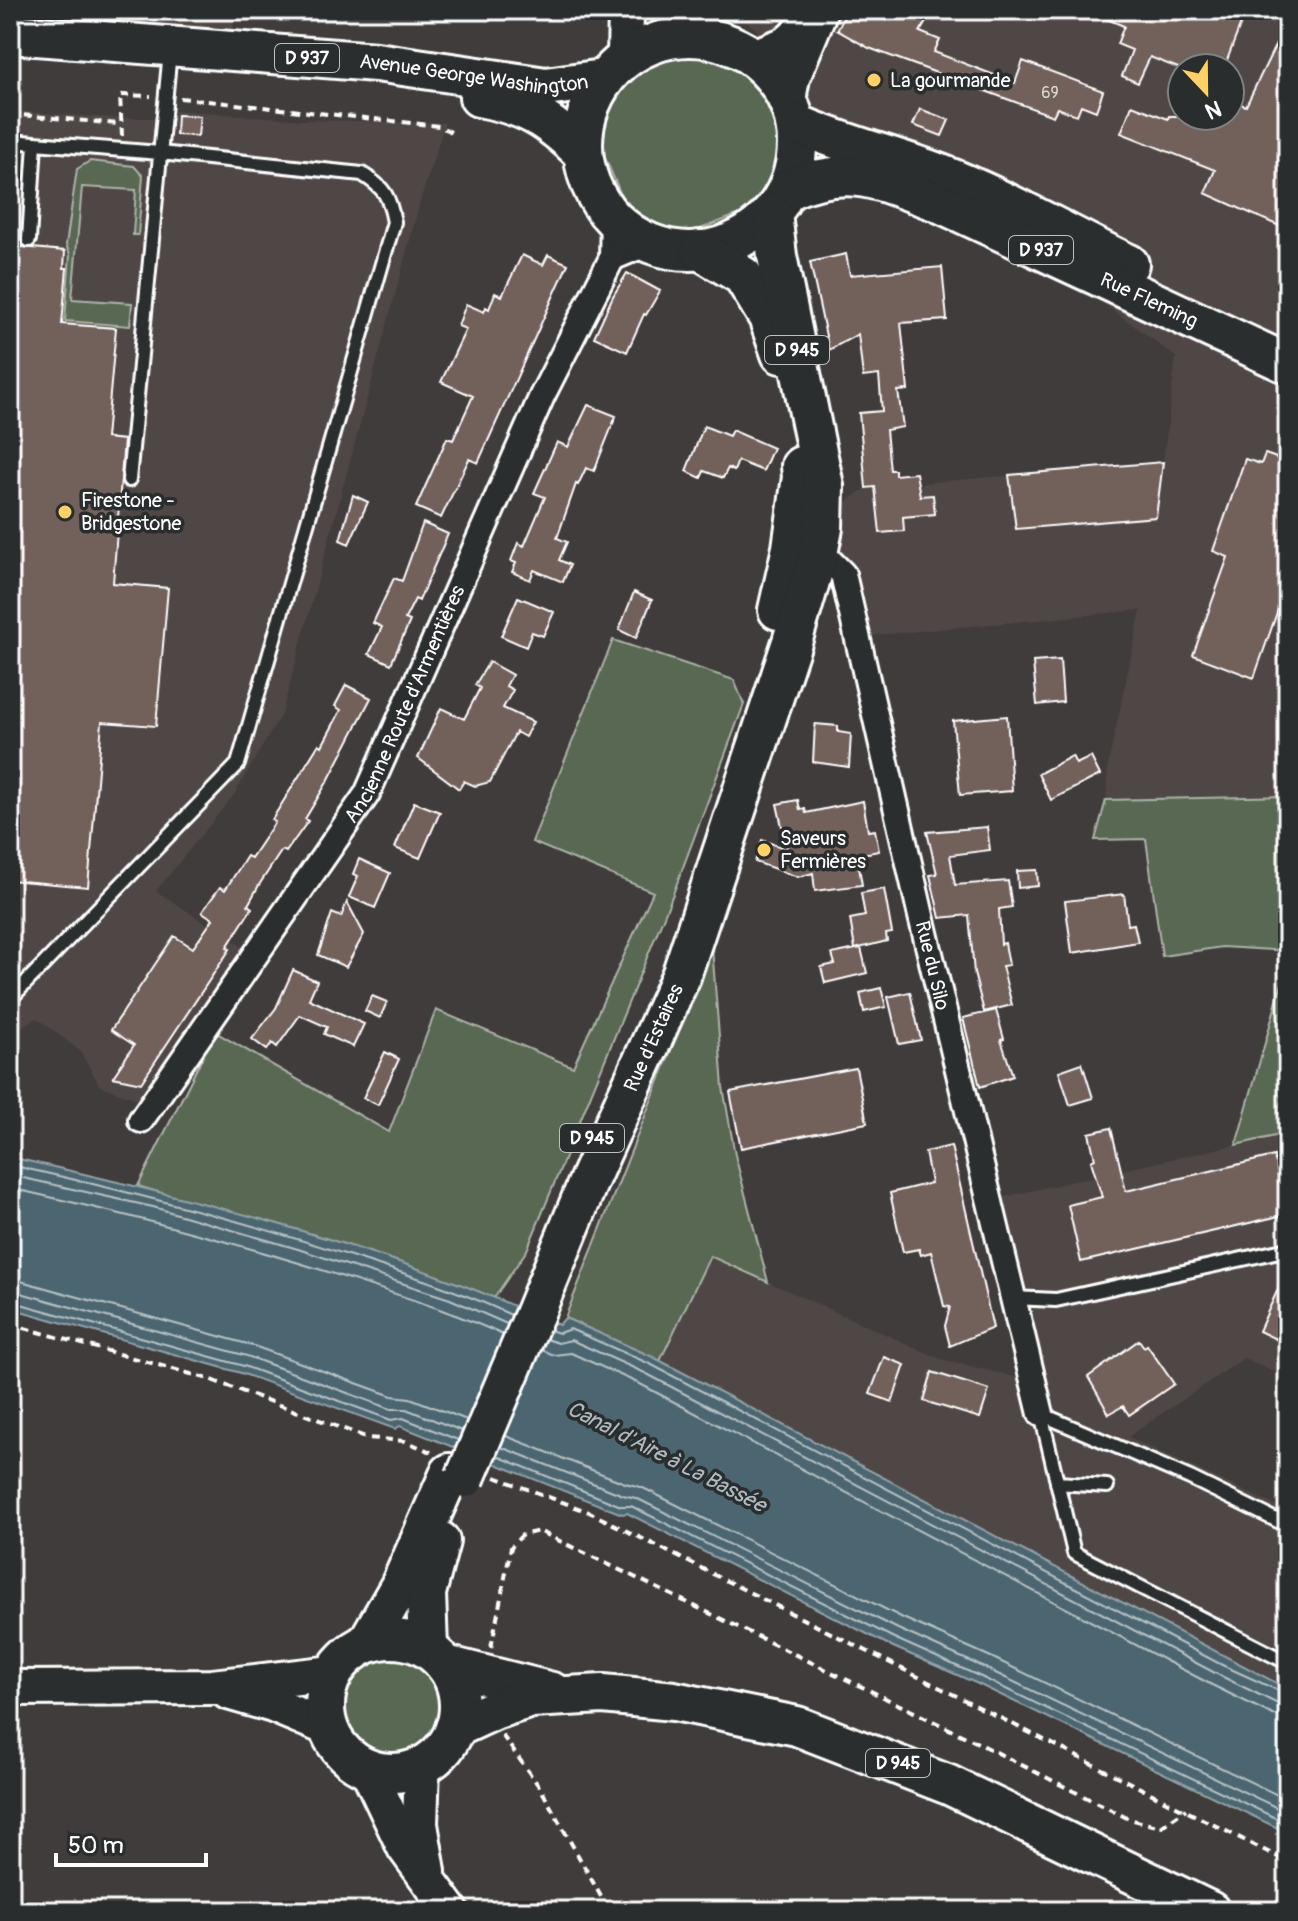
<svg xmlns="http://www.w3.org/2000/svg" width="1298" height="1921" viewBox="0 0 1298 1921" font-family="Pangolin,sans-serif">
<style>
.built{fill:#4f4744;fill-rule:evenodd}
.green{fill:#596852;stroke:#acb4a8;stroke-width:2}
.water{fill:#4b6670;stroke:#93a3a9;stroke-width:2}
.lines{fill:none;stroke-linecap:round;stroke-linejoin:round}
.shore{stroke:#b7c2c6;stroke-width:2}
.building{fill:#72605a;stroke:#fff;stroke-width:2}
.lane-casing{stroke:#fff;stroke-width:18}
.street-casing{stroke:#fff;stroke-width:30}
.secondary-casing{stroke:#fff;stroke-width:40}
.primary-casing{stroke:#fff;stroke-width:44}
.path{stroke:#fff;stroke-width:4;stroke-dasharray:8 6;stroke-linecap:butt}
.lane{stroke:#2a2d2e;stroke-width:12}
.street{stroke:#2a2d2e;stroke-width:24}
.secondary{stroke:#2a2d2e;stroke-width:34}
.primary{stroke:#2a2d2e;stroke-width:38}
.primary-bridge-casing{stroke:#fff;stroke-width:44;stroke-linecap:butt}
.primary-bridge{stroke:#2a2d2e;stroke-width:38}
.poi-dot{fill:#ffd166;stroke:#2a2d2e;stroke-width:3}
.labels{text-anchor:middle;stroke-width:7;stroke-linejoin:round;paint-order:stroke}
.number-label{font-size:16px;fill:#dcd7d6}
.shield{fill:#2a2d2e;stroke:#bfc0c0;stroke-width:2}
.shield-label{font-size:18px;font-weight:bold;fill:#fff}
.street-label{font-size:20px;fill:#fff;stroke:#2a2d2e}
.poi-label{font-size:20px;fill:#fff;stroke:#2a2d2e;text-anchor:start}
.water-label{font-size:22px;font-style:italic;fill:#aebabf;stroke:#2a2d2e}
</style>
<rect width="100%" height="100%" fill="#403c3b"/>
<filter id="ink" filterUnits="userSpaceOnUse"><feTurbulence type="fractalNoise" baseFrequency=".0125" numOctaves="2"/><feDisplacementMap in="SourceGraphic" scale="16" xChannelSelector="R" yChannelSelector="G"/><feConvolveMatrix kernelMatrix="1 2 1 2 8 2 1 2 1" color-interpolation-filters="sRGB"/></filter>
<g filter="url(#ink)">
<path class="built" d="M10 10H234L233 37 10 19Z
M729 10H1288V796L1106 800 1108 765 1141 610 856 637 829 513 866 488 1163 462 1176 357 950 190 813 154 804 99 754 27ZM1182 68H1230V116H1182Z
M176 110 305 120 445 123 422 195 282 713 234 795 156 891 255 955 151 1104 100 1086 80 1051 37 1018 10 1033V111L115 118H170Z
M1288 1133V1378L1244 1358 1128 1437 1281 1508 1288 1503V1689L660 1361 710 1256 941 1359 1047 1385 999 1198Z"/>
<path class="green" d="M698 48 732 58 760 79 782 119 783 151 770 188 753 209 687 234 655 227 627 209 597 139 605 105 625 75Z
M90 161 134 166 143 176 138 235H133L136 190 82 187 72 299 132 303 130 326 65 321 70 254 66 245 77 169Z
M613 640 734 680 744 704 673 894 527 1250 494 1298 456 1283 138 1186 215 1032 389 1132 436 1010 573 1067 653 892 532 842Z
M1288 796V951L1222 947 1162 956 1146 839 1095 840 1106 800Z
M712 947 723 1087 735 1155 768 1282 710 1256 660 1361 565 1318Z
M1288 962V1133L1236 1145Z
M342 1706a49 49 0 1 1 98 0a49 49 0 1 1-98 0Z"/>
<path class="water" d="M10 1157C161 1191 312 1228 457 1283 492 1296 525 1311 559 1325L565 1318 653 1357 1288 1689V1833L978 1684 891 1646 627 1513 622 1514 400 1426 395 1429 241 1373 10 1308Z"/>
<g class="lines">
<path class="shore" d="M10 1165C128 1191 242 1220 357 1258 409 1275 461 1291 511 1315
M10 1175 153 1207 298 1249 450 1299 507 1324
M10 1188C126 1214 240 1243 353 1280 404 1297 454 1312 503 1335
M10 1278 251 1345 392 1396 410 1398 467 1420
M10 1290 247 1356 391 1409H406L462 1431
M10 1301 244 1366 391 1420 403 1418 458 1440
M550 1330 559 1333 570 1329 650 1364 1222 1665 1288 1695
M546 1339 558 1343 571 1340 645 1373 1217 1674 1278 1704 1288 1705
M542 1350 554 1355 571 1353 640 1384 1212 1685 1273 1715 1288 1717
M506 1436 625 1483 641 1487 903 1618 991 1657 1288 1800
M501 1447 623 1495 636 1498 898 1629 985 1668 1288 1813
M497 1456 621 1506H631L894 1638 981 1677 1288 1824"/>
</g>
<path class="building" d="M848 10H933L920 32 940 40 934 52 1015 83 1023 61 1103 91 1096 111 1081 105 1077 115 1057 108 1053 116 869 48 837 30Z
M1085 10H1246L1224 68H1178L1150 57 1138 83 1122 76 1132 50 1117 44 1124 26Z
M1288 19V230L1205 193 1215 170 1121 133 1132 105 1168 119 1169 116H1230V100L1246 106Z
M920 109 949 120 942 136 913 125Z
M177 115 200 116 198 136 176 135Z
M10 246 65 251 64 268H67L62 324 116 328 106 438 124 440 113 583 168 588 156 726 102 722 88 887 10 880Z
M846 254 850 275 942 267 947 320 901 323 908 390 898 391 903 427 886 430 890 470H895V475L916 473 920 496 933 495 935 514 903 517 904 531 880 533 875 487 866 488 859 413 882 411 879 375 863 377 858 334 829 350 810 262Z
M522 255 543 265 548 255 568 264 478 463 469 459 441 518 416 507 447 438 453 440 473 396 441 382 466 329 458 326 466 304 484 312 486 307 489 309 495 293 502 296Z
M627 273 660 291 646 315 644 314 627 352 594 337 613 296Z
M588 405 616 416 594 471 586 468 578 485 576 484 557 538 567 542 559 560 570 565 563 582 534 570 530 580 512 572 516 563 511 561 518 543 524 546 545 497 534 493 557 442 568 447Z
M704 426 729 436 732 430 773 448 763 471 738 461 734 471 728 468 723 478 704 471 701 478 686 471Z
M1265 454 1288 462V581L1254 678 1193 655 1228 557 1213 551 1245 459 1261 464Z
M1163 462 1156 517 1016 529 1009 475Z
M353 495 368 502 349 544 340 540Z
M423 523 448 534 419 601 415 599 405 619 410 621 391 664 369 654 382 627 373 623 394 578 402 581Z
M634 592 652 600 636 638 619 630Z
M518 597 554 612 543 636 532 632 526 647 501 636Z
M1060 660 1063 702 1037 705 1033 662Z
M489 662 512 675 506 686 513 690 503 708 533 722 525 737 516 732 490 782 475 786 464 781 459 789 418 758 441 708 464 719 480 688 475 685Z
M346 685 371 698 329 779 305 819 308 821 286 852 282 850 259 885 248 905 252 908 227 947 230 949 141 1083 113 1077 134 1045 111 1030 174 936 193 948 213 919 202 912 220 887 225 890 247 856 251 858 275 822 272 820 276 813 319 744 322 746 341 710 335 706Z
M1007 716 1012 791 960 795 953 721Z
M815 724 838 726V732L851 734 849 767 813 762Z
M1072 756 1076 764 1091 757 1100 775 1051 800 1038 774Z
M798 800 800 810 805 809 806 813 863 801 868 831 875 830 879 851 857 855 862 885 815 891 813 873 798 877 755 862 762 840 787 849 777 804Z
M414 802 440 812 420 858 395 848Z
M987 827 990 850 950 855 955 885 1008 881 1012 907 999 909 1001 944 1005 943 1009 965 1002 966 1012 1005 984 1012 974 973 969 915 940 918 930 875 937 874 927 832Z
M359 859 390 873 375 908 349 897 358 876 353 874Z
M1037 870 1038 886 1018 888 1017 871Z
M884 889 892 933 886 934 887 941 855 949 850 919 865 916 861 893Z
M1124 894 1128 925 1134 924 1138 942 1072 953 1065 901Z
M347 902 364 934 346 967 318 955 332 913 341 917Z
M861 948 867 973 825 983 821 967 835 964 832 954Z
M293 970 317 981 309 999 364 1024 353 1047 324 1034 327 1027 300 1015 277 1047 272 1043 267 1050 252 1039 276 1008Z
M881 988 886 1007 864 1012 860 993Z
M910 992 921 1040 899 1044 888 997Z
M372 996 387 1002 380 1018 365 1011Z
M996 1010 1004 1039 1001 1040 1013 1076 980 1087 963 1018Z
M385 1052 399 1059 378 1105 363 1098Z
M1082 1063 1093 1098 1070 1105 1059 1071Z
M856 1068 867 1123 741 1148 730 1092Z
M1111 1128 1126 1191 1274 1156 1288 1214 1081 1262 1068 1205 1102 1197 1091 1161 1095 1159 1089 1133Z
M951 1146 993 1328 950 1346 945 1326 950 1307 944 1306 931 1252 921 1255 919 1249 903 1252 890 1193 931 1183 925 1152Z
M1288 1267V1345L1259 1331Z
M1139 1340 1144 1347 1147 1345 1174 1384 1129 1415 1123 1406 1109 1414 1088 1377Z
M884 1357 905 1365 892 1402 870 1394Z
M932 1372 989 1390 980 1418 924 1401Z"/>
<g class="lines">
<defs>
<path id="lane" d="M10 141 160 153 362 174C385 188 389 196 394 222L238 764 10 999
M29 240 35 143
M129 480 170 51
M1013 1298 1056 1300 1288 1249
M1041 1414 1074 1553 1288 1663
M1041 1414 1190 1478 1278 1521 1288 1514
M1057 1483 1107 1486"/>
<g id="street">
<path d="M612 258 648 243"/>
<path id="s1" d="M808 552 828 559 843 574 921 916 1041 1414"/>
<path id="s2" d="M141 1120 367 794 542 396 612 258 613 219"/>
</g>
<path id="secondary" d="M680 10 697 36
M753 57 787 44 816 19
M625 58 626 10
M788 99 792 78 820 10
M10 1688 212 1687 333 1673
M228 1692 273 1705 328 1728
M422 1766 420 1824 428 1871
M367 1768 405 1848 451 1911"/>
<g id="primary">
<path id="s3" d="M10 34 376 62 546 87 603 79"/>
<circle cx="690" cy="144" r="107"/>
<path d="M479 97C527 106 548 119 583 153"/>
<path d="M795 123C848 147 905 158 958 181 1017 205 1072 237 1129 264"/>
<path id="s4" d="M787 190C849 163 879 180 938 202L1288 364"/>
<path d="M700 250 743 276 768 317 781 354"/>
<path d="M778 610 792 548 802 477 801 466"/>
<path id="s5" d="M534 1315 589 1180 681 976 792 642 818 554 823 528 824 486 777 256 772 213"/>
<circle cx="392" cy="1706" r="67"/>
<path d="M367 1643 400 1586 450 1473"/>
<path d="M428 1649 426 1593 440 1541"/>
<path d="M445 1665 552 1692"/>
<path d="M455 1728 494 1710 531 1698 603 1694 674 1701 797 1726 949 1785 1210 1911"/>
</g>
</defs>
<use href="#lane" class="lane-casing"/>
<use href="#street" class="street-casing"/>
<use href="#secondary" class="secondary-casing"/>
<use href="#primary" class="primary-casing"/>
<path class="path" d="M180 98 439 126 451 132
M10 114 119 124
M122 136 120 95 151 96
M10 1324 209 1379 368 1438 405 1441 431 1452
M495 1477 589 1512 1288 1862
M491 1648 511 1547 522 1535 539 1531 972 1740 1129 1819 1161 1827 1186 1809
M502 1735 541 1789 609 1911"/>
<use href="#lane" class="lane"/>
<use href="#street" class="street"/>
<use href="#secondary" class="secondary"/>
<use href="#primary" class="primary"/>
<defs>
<path id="primary-bridge" d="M465 1478 534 1315"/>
</defs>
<use href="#primary-bridge" class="primary-bridge-casing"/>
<use href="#primary-bridge" class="primary-bridge"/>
</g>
</g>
<g class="poi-dot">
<circle cx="874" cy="80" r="8"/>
<circle cx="65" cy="512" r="8"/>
<circle cx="764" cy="850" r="8"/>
</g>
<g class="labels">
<g class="number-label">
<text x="1050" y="98">69</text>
</g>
<g class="shield">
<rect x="275" y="44" width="64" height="28" rx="6"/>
<rect x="1009" y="236" width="64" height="28" rx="6"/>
<rect x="765" y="336" width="64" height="28" rx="6"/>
<rect x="560" y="1124" width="64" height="28" rx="6"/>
<rect x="866" y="1749" width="64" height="28" rx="6"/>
</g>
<g class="shield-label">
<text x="307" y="64">D 937</text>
<text x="1041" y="256">D 937</text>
<text x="797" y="356">D 945</text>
<text x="592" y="1144">D 945</text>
<text x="898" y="1769">D 945</text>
</g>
<g class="street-label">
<text dy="7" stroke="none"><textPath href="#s3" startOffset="466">Avenue George Washington</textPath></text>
<text dy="7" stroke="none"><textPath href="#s4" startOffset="390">Rue Fleming</textPath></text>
<text dy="7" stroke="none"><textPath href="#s2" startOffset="494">Ancienne Route d'Armentières</textPath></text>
<text dy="7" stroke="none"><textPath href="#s1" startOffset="444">Rue du Silo</textPath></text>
<text dy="7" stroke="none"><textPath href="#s5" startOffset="302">Rue d'Estaires</textPath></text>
</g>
<g class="poi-label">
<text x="890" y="87">La gourmande</text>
<text x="81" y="507">Firestone -<tspan x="81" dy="23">Bridgestone</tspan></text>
<text x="780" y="845">Saveurs<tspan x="780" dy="23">Fermières</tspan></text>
</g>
<g class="water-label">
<text transform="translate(667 1456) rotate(27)" y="8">Canal d'Aire à La Bassée</text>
</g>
</g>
<rect width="1298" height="1921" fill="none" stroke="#2a2d2e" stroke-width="40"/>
<rect x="20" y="20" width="1258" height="1881" fill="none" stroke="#fff" stroke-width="3" filter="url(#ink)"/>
<g transform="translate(1206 92) rotate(158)"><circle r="38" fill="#2a2d2e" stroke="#7f8182" stroke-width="2"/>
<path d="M0-6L14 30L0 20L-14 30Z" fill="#ffd166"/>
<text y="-12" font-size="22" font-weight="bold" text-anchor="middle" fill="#ffffff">N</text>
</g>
<path d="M56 1853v12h150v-12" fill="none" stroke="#ffffff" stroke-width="4"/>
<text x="68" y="1853" font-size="24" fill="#ffffff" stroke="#2a2d2e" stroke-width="6" paint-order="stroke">50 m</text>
</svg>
